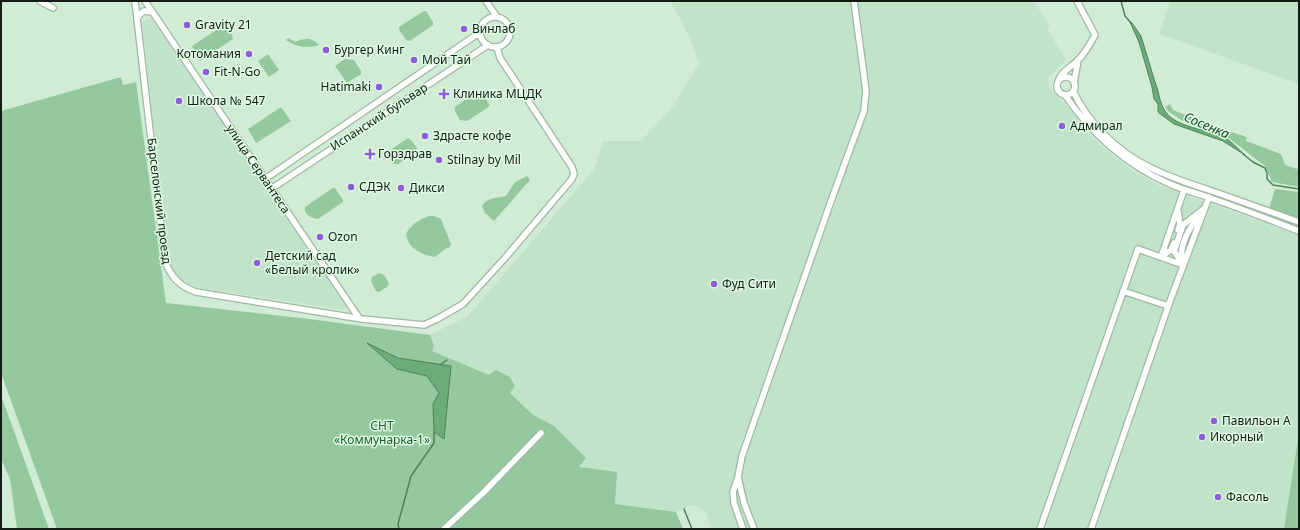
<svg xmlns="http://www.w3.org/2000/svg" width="1300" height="530" viewBox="0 0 1300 530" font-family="'Noto Sans',sans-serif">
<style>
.built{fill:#c1e3c7}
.green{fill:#93c99d}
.water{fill:#6bac79;stroke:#51815b}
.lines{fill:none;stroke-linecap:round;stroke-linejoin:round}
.stream{stroke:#51815b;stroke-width:1.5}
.minor-casing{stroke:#9eb8a2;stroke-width:8}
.minor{stroke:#fff;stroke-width:5.5}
.poi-dot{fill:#8f5dd7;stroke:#defae2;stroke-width:1.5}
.labels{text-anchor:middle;stroke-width:3;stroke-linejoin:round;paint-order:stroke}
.poi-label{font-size:12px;fill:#131d15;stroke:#defae2;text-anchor:start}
.street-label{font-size:12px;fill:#131d15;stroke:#defae2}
.park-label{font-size:12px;fill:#1a6130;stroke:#defae2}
.water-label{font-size:13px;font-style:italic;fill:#194826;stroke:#defae2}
</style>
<rect width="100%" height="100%" fill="#d1ecd5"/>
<path class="built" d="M670 1H1033L1050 26 1047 29 1066 60 1048 78 1049 85 1052 91 1065 104 1089 134 1111 154 1131 170 1158 185 1299 235V529H711L705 511 692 505 676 512 615 504 578 467 586 459 554 426 533 415 510 393 515 386 431 351 434 345 430 335 468 316 595 168 603 141H641L674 105 696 68 700 64 687 32Z
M1170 1H1299V84L1160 34Z
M151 18 348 306 343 310 195 287 181 281 173 271 168 253 142 22Z"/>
<path class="green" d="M424 11H426L433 22V25L410 41 406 40 399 30V27Z
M224 25C228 27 233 35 233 39L200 61 192 46Z
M289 38 295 42C303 38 313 37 319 45 307 49 296 47 286 40Z
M268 54 279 70 269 77 258 61Z
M345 59 354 60 361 71V74L347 83 335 66Z
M121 77 123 85 136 82 166 303 309 319 430 335 434 345 432 351 489 375 496 370 510 377 515 386 510 393 533 415 554 426 586 458 579 467 617 472 615 504 676 512 683 529H57L1 373V111Z
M479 90 482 91 490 106 467 121 460 120 455 111V107Z
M1170 104 1173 110 1219 128 1247 137 1246 141 1281 154 1285 165 1297 169 1299 165V187L1272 182 1265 166 1226 136 1183 121 1169 112 1165 107Z
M281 107 291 121 258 142 256 143 248 129Z
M408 138 411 140 417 148 416 152 398 164H394L388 155 389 151Z
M527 176 530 180 494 221 485 213 482 206C487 197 497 198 506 196L515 182Z
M333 188H335L343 200V202L318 219C311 218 304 215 305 207Z
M1275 189 1299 192V219L1269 209Z
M429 216H434L441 219 451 244 450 247 445 249 435 257C422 255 408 249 406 234 410 225 420 219 429 216Z
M379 273 384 275 389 283 387 287 379 292 376 291 371 281 372 277Z
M1 395 49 529H17L10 479 3 463 1 462Z
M1299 433V529H1284Z"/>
<path class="water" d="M1130 22 1132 23 1141 36 1155 82C1159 91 1159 102 1165 111 1176 128 1207 129 1224 137 1231 141 1238 149 1245 155L1223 141 1174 124 1159 113 1158 111V104L1154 99 1152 87 1139 42Z
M367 343 398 358 451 366 444 439 434 432 433 404 439 393 427 376 397 369Z"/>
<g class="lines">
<path class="stream" d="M1121 1 1125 16 1131 23
M1243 154 1253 162 1265 168 1267 173V179L1273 185 1299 189
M440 365 447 360
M684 509 692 529
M399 529 398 524 411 476 434 443V432"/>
<defs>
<path id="minor" d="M40 1 53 8
M135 1 165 261C171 277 179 286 196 292L362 319 424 325 437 319 463 304 505 258 572 179 574 174 572 167 500 58 497 47
M145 1 359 318
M486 1 497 17
M480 32a15 15 0 1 1 30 0a15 15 0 1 1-30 0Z
M137 20 139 15 144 11 152 12
M1057 86a9 9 0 1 1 18 0a9 9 0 1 1-18 0Z
M1058 82C1061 71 1071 68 1079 59 1086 52 1090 44 1095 35L1077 1
M1074 83 1078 60
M1073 91C1088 123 1117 151 1149 167 1171 178 1193 185 1215 192 1243 202 1271 212 1299 222
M1065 95C1091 133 1127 166 1170 184 1183 190 1197 193 1210 198 1240 208 1270 220 1299 231
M265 179 479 33
M271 189 488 45
M1178 211 1180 224 1178 230
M1161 257 1184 190
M1161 257 1171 250 1174 243
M1182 261C1179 244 1190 227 1200 215
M1183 265 1174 251 1183 225 1205 208
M1123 291 1168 306
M738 477 744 503 754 529
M444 529 483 493 541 433
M743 529 734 503 733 492 738 477 742 456 831 201 864 111 866 91 854 1
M1040 529 1138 249 1183 265
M1091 529 1170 301 1209 197"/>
</defs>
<use href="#minor" class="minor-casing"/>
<use href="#minor" class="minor"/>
</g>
<g class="poi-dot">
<circle cx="187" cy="25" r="4"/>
<circle cx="464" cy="29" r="4"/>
<circle cx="326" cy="50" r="4"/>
<circle cx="249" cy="54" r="4"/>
<circle cx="414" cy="60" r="4"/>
<circle cx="206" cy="72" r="4"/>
<circle cx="379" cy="87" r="4"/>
<path d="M442 88h4v4h4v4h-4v4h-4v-4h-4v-4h4z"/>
<circle cx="179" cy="101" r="4"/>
<circle cx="1062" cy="126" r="4"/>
<circle cx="425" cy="136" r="4"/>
<path d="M368 148h4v4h4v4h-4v4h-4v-4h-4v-4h4z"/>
<circle cx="439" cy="160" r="4"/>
<circle cx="351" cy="187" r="4"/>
<circle cx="401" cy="188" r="4"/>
<circle cx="320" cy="237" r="4"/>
<circle cx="257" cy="263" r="4"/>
<circle cx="714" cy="284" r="4"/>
<circle cx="1214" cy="421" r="4"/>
<circle cx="1202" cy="437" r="4"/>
<circle cx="1218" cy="497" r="4"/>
</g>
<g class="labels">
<g class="poi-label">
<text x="195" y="29">Gravity 21</text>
<text x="472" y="33">Винлаб</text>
<text x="334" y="54">Бургер Кинг</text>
<text x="241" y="58" text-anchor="end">Котомания</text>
<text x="422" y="64">Мой Тай</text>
<text x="214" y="76">Fit-N-Go</text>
<text x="371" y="91" text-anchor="end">Hatimaki</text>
<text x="453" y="98">Клиника МЦДК</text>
<text x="187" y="105">Школа № 547</text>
<text x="1070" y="130">Адмирал</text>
<text x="433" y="140">Здрасте кофе</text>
<text x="378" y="158">Горздрав</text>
<text x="447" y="164">Stilnay by Mil</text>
<text x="359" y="191">СДЭК</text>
<text x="409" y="192">Дикси</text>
<text x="328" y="241">Ozon</text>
<text x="265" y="260">Детский сад<tspan x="265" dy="14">«Белый кролик»</tspan></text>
<text x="722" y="288">Фуд Сити</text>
<text x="1222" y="425">Павильон А</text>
<text x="1210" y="441">Икорный</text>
<text x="1226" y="501">Фасоль</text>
</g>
<g class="street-label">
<text transform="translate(379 117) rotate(-33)" y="4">Испанский бульвар</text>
<text transform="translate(258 169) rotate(56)" y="4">улица Сервантеса</text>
<text transform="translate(159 201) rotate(83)" y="4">Барселонский проезд</text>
</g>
<g class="park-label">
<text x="382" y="430">СНТ<tspan x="382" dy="14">«Коммунарка-1»</tspan></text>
</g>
<g class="water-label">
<text transform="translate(1207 125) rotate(23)" y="5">Сосенка</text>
</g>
</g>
<rect width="1300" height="530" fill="none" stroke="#131d15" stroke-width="4"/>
</svg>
